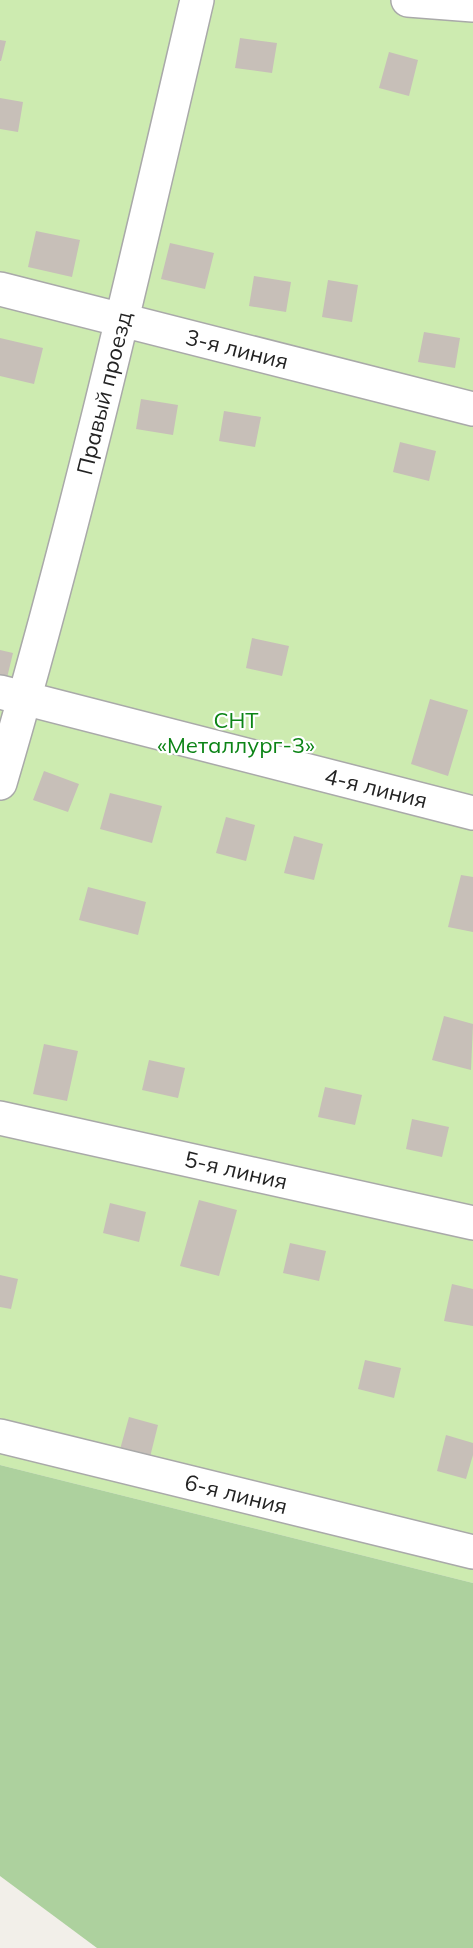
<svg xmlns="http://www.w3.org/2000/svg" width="473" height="1948" viewBox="0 0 473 1948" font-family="Mulish,sans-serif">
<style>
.grass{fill:#cdebb0}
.forest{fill:#add19e}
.building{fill:#c7bfb8}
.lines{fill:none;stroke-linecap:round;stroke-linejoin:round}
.minor-casing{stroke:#a9a9a9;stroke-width:36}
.minor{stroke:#fff;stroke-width:33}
.labels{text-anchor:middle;stroke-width:4.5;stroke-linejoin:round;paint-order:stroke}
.street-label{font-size:22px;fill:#222;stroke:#fff}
.park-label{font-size:22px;fill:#0c8416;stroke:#fff}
</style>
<rect width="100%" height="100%" fill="#f2efe9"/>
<path class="grass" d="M0 0H473V1583L0 1465Z"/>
<path class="forest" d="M0 1465 473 1583V1948H97L0 1876Z"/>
<path class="building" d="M240 38 277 43 272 73 235 68Z
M0 40 6 41 1 61H0Z
M389 52 418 60 409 96 379 88Z
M0 98 23 102 18 132 0 129Z
M36 231 80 240 72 277 28 267Z
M170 243 214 253 205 289 161 279Z
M254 276 291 282 286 312 249 306Z
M328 280 358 285 352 322 322 317Z
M424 332 460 338 455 368 418 362Z
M0 338 43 348 34 384 0 376Z
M141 399 178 405 173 435 136 429Z
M224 411 261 417 255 447 219 441Z
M400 442 436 451 429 481 393 472Z
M252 638 289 646 282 676 246 668Z
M0 650 13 653 6 682 0 681Z
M430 699 468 710 448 776 411 764Z
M44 771 79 784 68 812 33 800Z
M110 793 162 806 152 843 100 829Z
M226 817 255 825 246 861 216 853Z
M294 836 323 844 314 880 284 873Z
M461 875 473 877V932L448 927Z
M88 887 146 902 138 935 79 920Z
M444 1016 473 1024 471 1070 432 1060Z
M44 1044 78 1051 67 1101 33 1094Z
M149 1060 185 1068 178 1098 142 1090Z
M325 1087 362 1095 355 1125 318 1117Z
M412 1119 449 1127 442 1157 406 1149Z
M199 1200 237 1210 219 1276 180 1266Z
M110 1203 146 1212 139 1242 103 1233Z
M290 1243 326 1251 319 1281 283 1273Z
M0 1275 18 1279 11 1309 0 1307Z
M452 1284 473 1289V1326L444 1321Z
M365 1360 401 1368 394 1398 358 1389Z
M129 1417 158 1425 149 1461 119 1453Z
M446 1435 473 1443V1455L466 1479 437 1471Z"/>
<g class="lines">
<defs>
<path id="minor" d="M408 0 473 5
M0 289 473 409
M0 692 473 813
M0 783C76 525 136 262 197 0
M0 1118 473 1223
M0 1436 473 1552"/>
</defs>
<use href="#minor" class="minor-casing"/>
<use href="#minor" class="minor"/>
</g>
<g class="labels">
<g class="street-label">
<text transform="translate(237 349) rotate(14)" y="8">3-я линия</text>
<text transform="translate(104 393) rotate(-76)" y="8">Правый проезд</text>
<text transform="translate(376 788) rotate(14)" y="8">4-я линия</text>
<text transform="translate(236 1170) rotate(13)" y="8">5-я линия</text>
<text transform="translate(236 1494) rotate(14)" y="8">6-я линия</text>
</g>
<g class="park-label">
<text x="236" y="728">СНТ<tspan x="236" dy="25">«Металлург-3»</tspan></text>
</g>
</g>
</svg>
